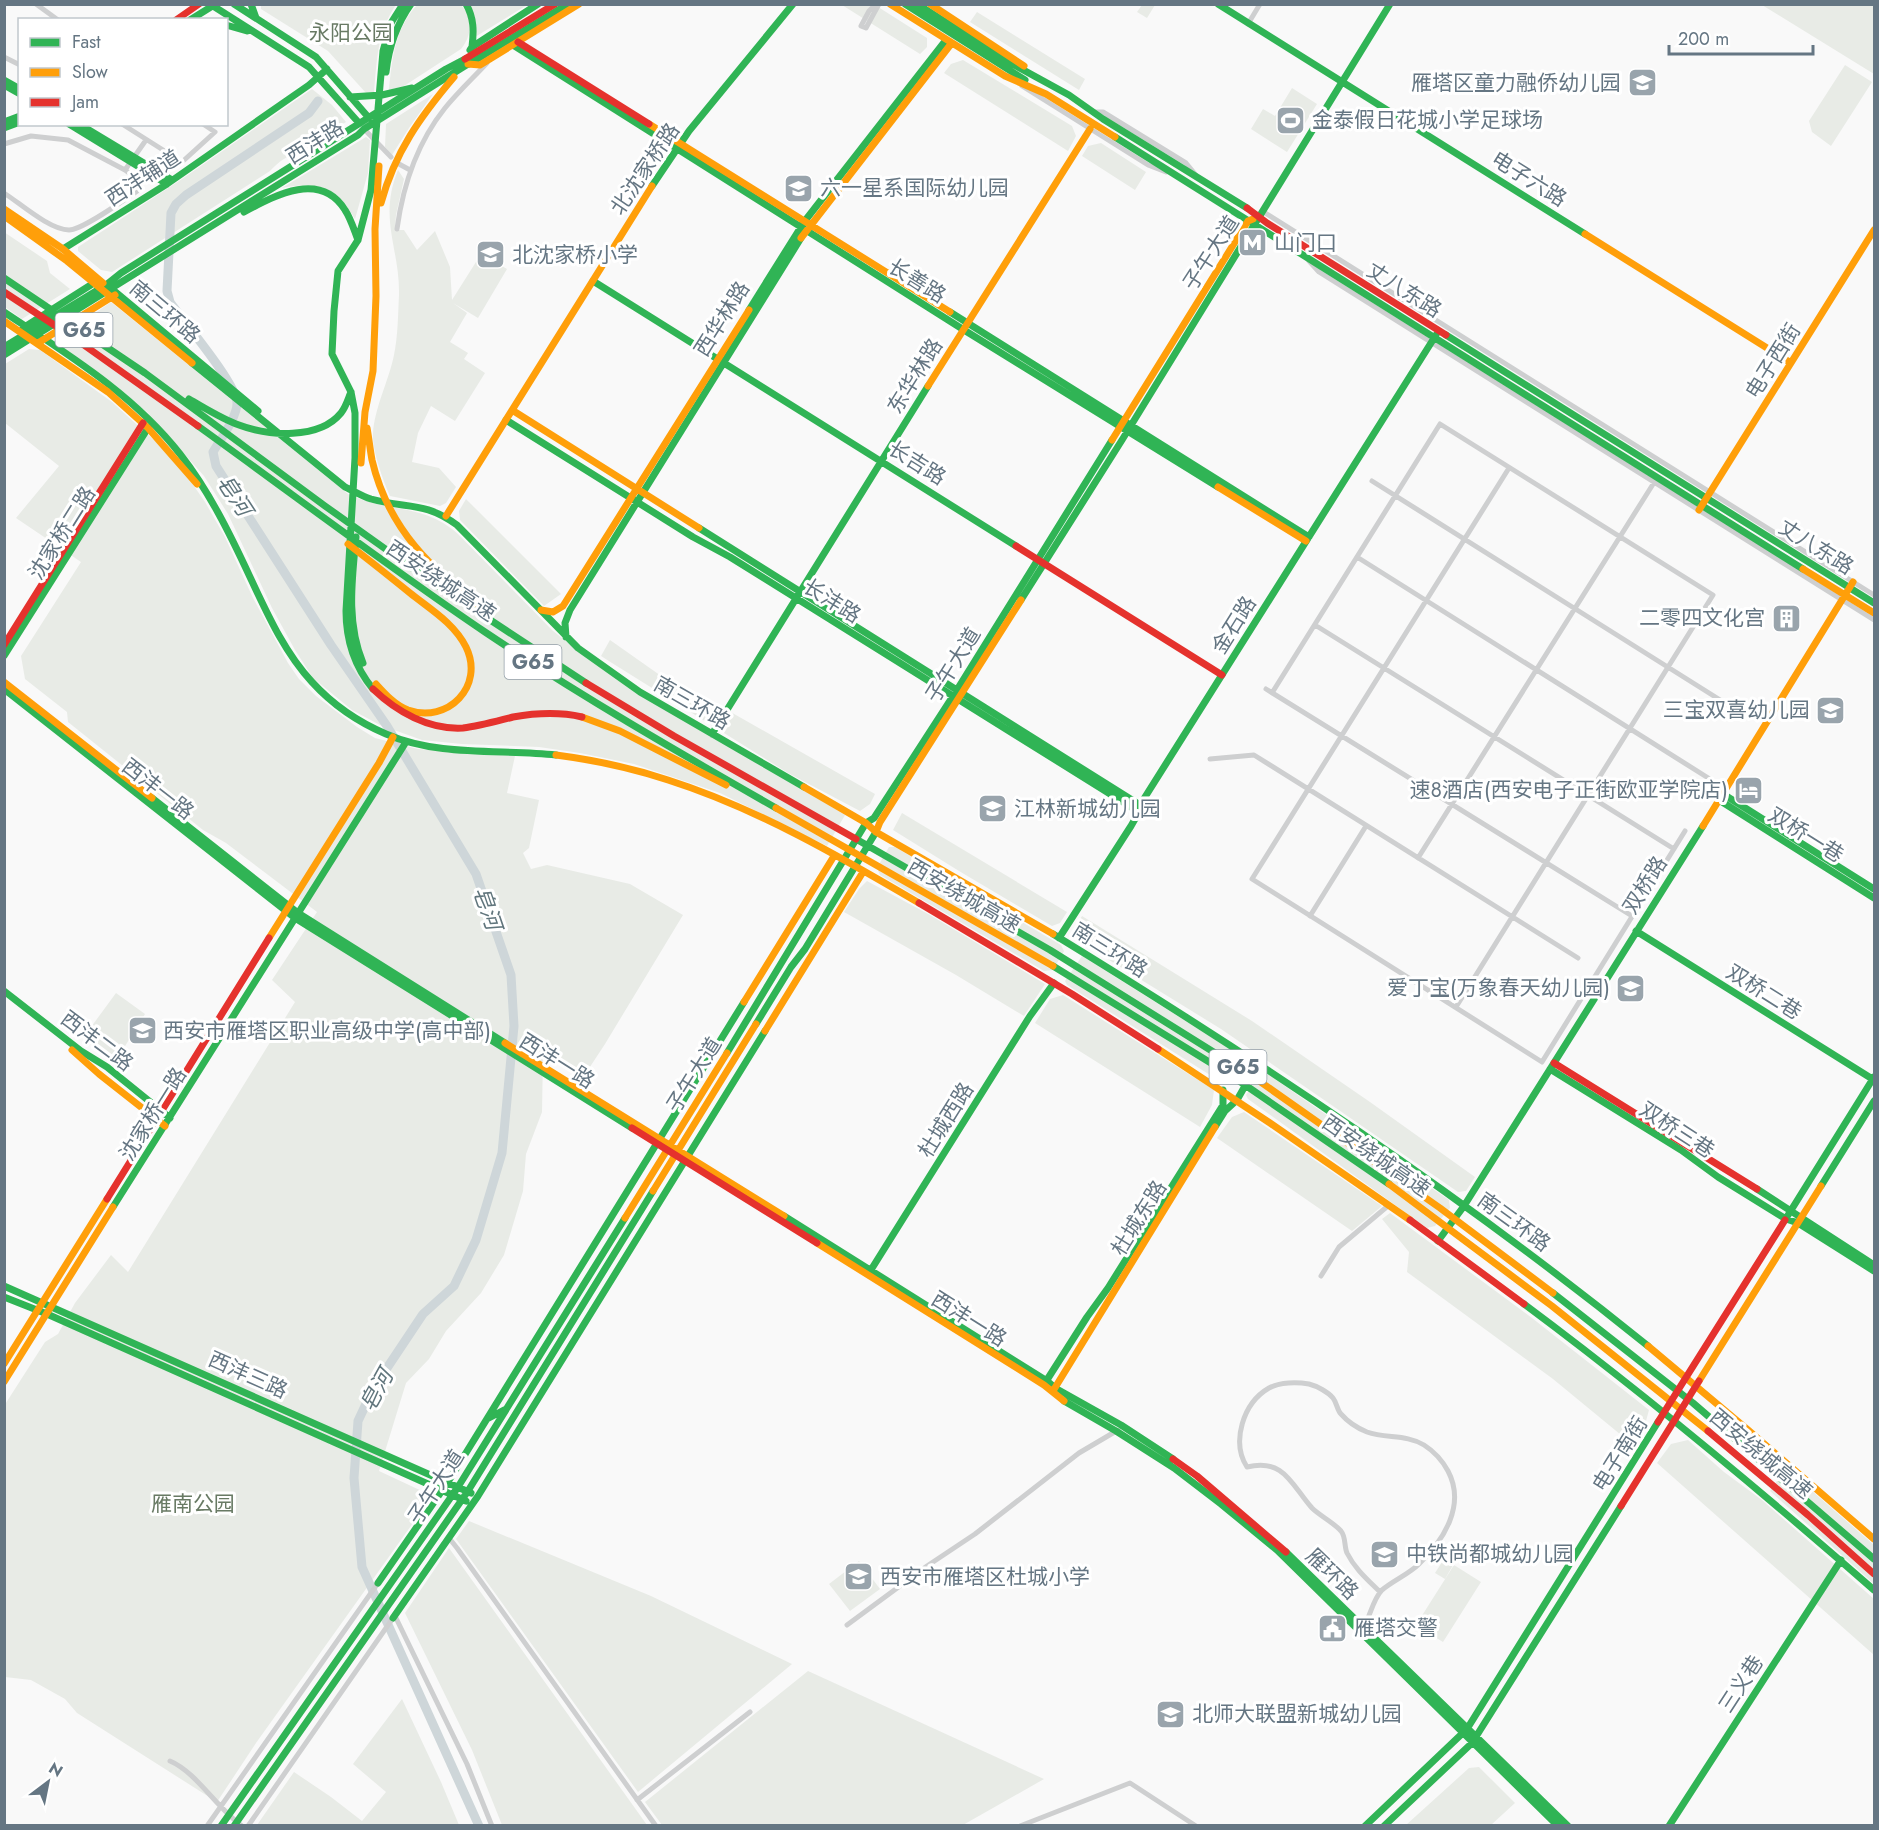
<svg xmlns="http://www.w3.org/2000/svg" width="1879" height="1830" viewBox="0 0 1879 1830" font-family="Jost,'Noto Sans SC',sans-serif">
<style>
.green{fill:#e8ebe6}
.lines{fill:none;stroke-linecap:round;stroke-linejoin:round}
.river{stroke:#ced6d9;stroke-width:9}
.street{stroke:#cecfd0;stroke-width:5}
.fast{stroke:#30b455;stroke-width:7}
.slow{stroke:#ff9f0a;stroke-width:7}
.jam{stroke:#e5322d;stroke-width:7}
.labels{text-anchor:middle;stroke-width:6;stroke-linejoin:round;paint-order:stroke}
.shield{fill:#fff;stroke:#939fa8;stroke-width:1.5}
.shield-label{font-size:20px;font-weight:bold;fill:#657683}
.park-label{font-size:21px;fill:#687a64;stroke:#fff}
.poi-label{font-size:21px;fill:#657683;stroke:#fff;text-anchor:start}
.street-label{font-size:21px;fill:#657683;stroke:#fff}
.water-label{font-size:22px;font-style:italic;fill:#60757c;stroke:#fff}
</style>
<rect width="100%" height="100%" fill="#f9f9f9"/>
<path class="green" d="M261 4 396 5C377 32 377 60 374 93H366L328 51 261 9Z
M417 5H461C473 18 472 36 461 49L404 86 389 90C392 59 395 28 417 5Z
M468 5H527L475 37Z
M842 5H875L927 38V47L920 54Z
M1142 5H1155L1147 18 1137 12Z
M1762 5H1874V74Z
M977 12 1085 79 1079 90 970 22Z
M963 60 1072 126 1076 136 1068 151 944 73 951 64Z
M1845 65 1872 82 1831 146 1812 132 1809 121Z
M1292 88 1317 104 1287 152 1251 129 1263 109 1275 116Z
M312 89 332 105 346 122 300 152C288 155 278 162 270 171L112 272 101 270 78 251V247L182 179Z
M433 94 409 128 392 155 385 147 386 124Z
M366 137 370 140 368 173 355 219C336 186 318 181 282 188Z
M1101 143 1146 172 1135 190 1082 156 1088 146Z
M398 170 404 179 396 215 395 230H404L417 250 435 231 450 267 452 300 481 254 507 269 478 318 453 303 467 313 450 342 468 353 464 359 485 373 455 421 431 406 418 433 412 462 439 468 456 487 446 503 440 506 390 496C383 480 372 450 373 434 374 409 389 380 394 355 398 336 398 314 399 295 400 248 378 219 398 170Z
M4 232 47 261 50 273 70 289 22 319 5 307Z
M111 302 348 494C386 513 424 503 458 534L552 630 577 650 845 815 827 846 720 793 634 764 580 753 539 747 462 744 422 740 380 725 352 710 313 678 295 650 272 608 228 514 204 476 147 412 55 341Z
M29 349 40 350 112 402 157 443 187 476 205 502 225 537 253 598 288 663 299 679 316 696 357 727 375 738 418 749 515 756 507 793 539 800 529 848 523 853 531 869 547 865 630 884 683 915 605 1044 582 1079 543 1055 542 1112 526 1154 523 1191 504 1255 481 1293 446 1331 429 1359 406 1383 379 1471 424 1492 423 1509 256 1743 217 1802 77 1713 65 1699 31 1680 5 1677 4 1406 45 1342 58 1334 75 1303 111 1255 128 1272 295 1002 272 980 317 912 226 843 203 830 68 722 67 712 25 679 21 656 81 562 16 518 59 466 5 423V364Z
M466 499 561 594 544 606 460 520 459 511Z
M610 640 664 678 699 694 875 794 870 804 860 811 788 773 612 663 601 656Z
M902 813 1067 912 1060 923 1052 926 959 871 893 830Z
M889 847H895L1061 945 1064 951 1053 970 1044 971 880 875 877 868Z
M867 881 930 915 1045 984 1024 1016 956 975 844 912 859 889Z
M1082 916 1252 1021 1370 1102 1475 1177 1466 1191 1458 1192 1221 1029 1075 939 1073 930Z
M1082 956 1238 1054 1222 1079 1218 1080 1067 985 1065 981Z
M116 993 145 1014 122 1051 118 1049 111 1061 83 1038Z
M1063 995 1214 1090 1212 1105 1200 1127 1035 1023 1050 999Z
M1260 1074 1269 1075 1449 1200 1450 1208 1435 1226 1427 1228 1248 1099 1246 1095Z
M1244 1112 1382 1206 1352 1231 1217 1138 1232 1117Z
M1390 1213 1532 1318 1649 1410 1646 1421 1632 1444 1553 1379 1407 1272 1409 1252 1382 1219Z
M1688 1440 1724 1472 1762 1500 1874 1599V1655L1657 1463 1671 1444Z
M1788 1470 1874 1545V1584L1770 1491 1777 1481Z
M469 1521 651 1596 792 1664 638 1792 456 1539Z
M449 1548 647 1825H502L472 1750 405 1613Z
M1444 1559 1453 1565 1445 1579 1435 1573Z
M859 1561 880 1589 850 1611 829 1584Z
M1454 1565 1481 1582 1443 1642 1416 1625Z
M808 1671 1044 1779 963 1825H662L645 1802Z
M402 1699 441 1782 459 1825H257L294 1772 331 1797 362 1821 386 1792 353 1764Z
M1479 1767 1515 1803 1491 1825H1406L1469 1768Z"/>
<g class="lines">
<path class="river" d="M318 101 309 113 186 195 176 204 171 213 167 291 170 302C184 322 235 382 237 402 238 416 220 440 213 452L216 466 331 645 387 726 476 874 511 975 514 1026 502 1153 476 1240 454 1286 423 1314 373 1389 358 1421 354 1478 362 1567 479 1826"/>
<path class="street" d="M36 4 58 20
M876 4 869 11 861 26 866 28 879 4
M1248 24 1260 4
M4 57 20 65
M1022 86 1148 165 1166 172
M1095 112H1103L1186 163 1195 174
M122 124 182 162 215 132 203 124
M364 129 391 157
M4 144 31 136 68 140 125 170 140 181 139 190C125 199 83 230 69 230 50 230 21 204 4 193
M399 164 410 170
M125 170 146 140
M1262 211 1874 595
M397 229C403 185 417 143 445 108 458 92 473 78 487 63
M1309 261 1319 272 1874 620
M1509 468 1252 879 1542 1062 1685 831
M1372 481 1744 715
M1357 557 1713 781
M1315 625 1674 849
M1266 689 1632 916
M1272 693 1440 424 1713 595 1456 1007
M1210 759 1254 755 1578 958
M1418 858 1655 481
M1310 916 1366 826
M1321 1276 1339 1247 1389 1205
M449 1538 457 1548 656 1826
M395 1616 467 1764 492 1826
M847 1625 927 1566 975 1534 1079 1453 1118 1430
M1362 1630C1370 1619 1372 1600 1382 1590 1394 1580 1409 1574 1419 1564 1444 1540 1466 1505 1448 1471 1442 1460 1435 1452 1424 1445 1406 1434 1386 1439 1367 1432 1357 1428 1348 1422 1341 1414 1337 1410 1337 1403 1333 1398 1328 1392 1317 1386 1309 1384 1297 1382 1280 1382 1269 1388 1243 1403 1231 1442 1247 1467 1284 1458 1291 1484 1312 1508 1320 1516 1333 1522 1341 1531 1346 1537 1344 1546 1347 1553 1355 1569 1368 1580 1380 1592
M170 1761C196 1772 217 1808 242 1826
M637 1800 750 1712
M207 1826 378 1583
M248 1826 393 1618
M1020 1826 1130 1783 1196 1826"/>
<path class="fast" d="M210 4 309 67 359 123
M234 4 316 57 369 118
M251 4 256 18
M466 4C474 18 474 31 472 47
M905 4 1025 80
M917 4 1007 61 1069 95 1103 119 1247 208
M1218 4 1585 234
M190 20 214 5
M226 25 247 31
M513 45 964 330 1218 487
M470 50 472 47 538 4
M469 64 568 4
M386 72C389 46 396 25 411 4
M4 80 20 89
M4 85 20 94
M350 97 382 95 412 88
M4 122 20 116
M69 124 167 184
M79 124 172 180
M4 128 20 122
M1115 137 1803 569
M652 186 689 131 793 4
M244 212C274 196 320 170 345 210 351 219 354 230 358 240
M63 249 167 184 309 85 327 69
M4 278 145 373 325 506 422 575 586 683
M593 281 1016 546
M113 290 258 411
M749 310 804 222 946 40
M4 312C67 354 133 394 180 454 209 491 230 534 250 577 267 613 284 652 312 682 332 704 358 722 386 734 439 757 500 749 556 755
M950 312 1309 537
M23 328 97 281
M1446 335 1874 603
M4 347 106 285 121 273 446 69 465 59
M4 355 358 135 364 129 468 64
M192 363 345 487C354 491 362 496 371 499 407 509 424 501 457 525L578 648 640 692 804 787
M189 399C205 408 222 419 239 425 268 436 319 440 341 413 346 407 348 399 351 392
M506 420 693 537 730 557 1139 812
M198 426C294 495 387 566 485 632 579 695 678 752 776 808
M699 528 1140 805
M356 537C352 580 346 622 363 663
M1021 600 1122 440 1390 4
M566 637 565 623 570 610 801 238
M4 656 148 428
M4 689 295 918 632 1128
M373 689C354 666 346 640 346 611L355 458V413L351 392 332 354 334 311 338 271 358 240 371 190 383 51 391 23 403 4
M712 734 928 386
M1723 794 1874 889
M152 798 298 913 505 1043
M1719 800 1874 898
M866 823 874 818 957 690 1112 440
M856 839 1050 950 1252 1076
M1636 931 1874 1080
M1053 934C1259 1060 1460 1194 1648 1346
M1059 938 1131 826 1139 812 1140 805 1436 335
M1053 966 1232 1076 1389 1184
M4 991 81 1051 107 1067 170 1118
M756 1024 791 967 805 949 876 832
M727 1053 866 823
M1550 1069 1681 1150 1718 1177 1786 1219 1798 1223 1874 1271
M1215 1127 1225 1111 1237 1100 1258 1063
M1821 1186 1874 1101
M1757 1189 1874 1265
M1464 1206 1703 826
M113 1207 406 742
M784 1216 1047 1381 1055 1388 1121 1425 1173 1459
M1785 1220 1874 1077
M1438 1241 1464 1206
M869 1273 1030 1016 1054 983
M4 1286 471 1493
M1553 1293 1693 1403 1874 1559
M4 1297 47 1314 466 1501
M1524 1304C1645 1394 1761 1491 1874 1590
M1045 1383 1087 1317 1108 1288 1223 1105V1090
M1064 1401 1116 1431 1174 1468 1221 1504 1277 1550 1558 1826
M487 1419 504 1410
M1286 1552 1568 1826
M378 1583 448 1482 744 1002
M393 1618 478 1496 765 1031
M221 1826 458 1487 625 1218
M234 1826 468 1491 653 1191
M1365 1826 1467 1729 1658 1422
M1384 1826 1472 1743 1621 1506
M1669 1826 1841 1560"/>
<path class="slow" d="M890 4 1005 76 1046 94 1115 137
M930 4 1024 66
M468 64 480 65 579 4
M649 124 950 312
M381 203C395 152 420 117 454 77
M4 209 63 249 103 283
M4 216 67 261 192 363
M1585 234 1791 363
M801 238 951 44
M4 321 108 392 148 428 197 484
M38 343 115 295
M928 386 1090 129
M512 410 699 528
M367 428C369 439 370 449 372 460 388 529 432 570 486 611
M1112 440 1248 221 1253 219
M361 463 365 412 373 371 376 296 375 229 379 166
M1218 487 1306 541
M1699 510 1874 230
M446 516 652 186
M348 544C369 560 389 576 410 593 430 609 454 623 466 647 485 686 448 724 408 710 395 705 385 694 376 684
M1803 569 1874 613
M541 610 553 612 563 606 749 310
M4 682 152 798
M582 717 620 731 726 785
M556 755C594 760 632 768 668 780 756 808 839 856 919 903
M804 787 866 823 876 832 1053 934
M776 808 1053 966
M1703 826 1853 582
M876 832 880 822 1021 600
M269 938 379 763 393 737
M744 1002 834 856
M765 1031 863 872
M505 1043 784 1216
M1158 1049 1270 1123 1410 1220
M72 1050 99 1074 165 1126
M1252 1076 1440 1208 1553 1293
M1389 1184 1552 1306 1708 1431
M653 1191 756 1024
M625 1218 727 1053
M817 1243 1044 1385 1064 1401
M1648 1346 1748 1430 1874 1539
M4 1364 107 1199
M1699 1381 1821 1186
M4 1382 113 1207
M1053 1391 1215 1127"/>
<path class="jam" d="M176 20 199 4
M518 42 649 124
M465 59 555 4
M1247 208 1267 223 1446 335
M4 292 74 338 198 426
M1016 546 1222 675
M4 645 143 423
M586 683 674 736 856 839
M373 689C397 712 429 730 463 728 480 726 497 721 513 717 536 713 560 712 582 717
M919 903 1072 994 1158 1049
M1554 1063 1757 1189
M632 1128 817 1243
M107 1199 269 938
M1410 1220 1524 1304
M1658 1422 1785 1220
M1708 1431 1808 1515 1874 1574
M1173 1459 1197 1476 1286 1552
M1621 1506 1699 1381"/>
</g>
<defs>
<symbol id="school-square" viewBox="-11 -11 22 22"><rect x="-9" y="-9" width="18" height="18" rx="4" fill="#99a4ac" stroke="#fff"/><path d="M0-5L7-2L0 1L-7-2ZM-4 1L0 2.5L4 1V4Q0 6-4 4Z" fill="#fff"/></symbol>
<symbol id="stadium-square" viewBox="-11 -11 22 22"><rect x="-9" y="-9" width="18" height="18" rx="4" fill="#99a4ac" stroke="#fff"/><path d="M0-5a6.5 5 0 1 0 0 10a6.5 5 0 1 0 0-10ZM-3.5-1.8h7v3.6h-7Z" fill="#fff"/></symbol>
<symbol id="metro-square" viewBox="-11 -11 22 22"><rect x="-9" y="-9" width="18" height="18" rx="4" fill="#99a4ac" stroke="#fff"/><path d="M-5.5 5V-5H-3L0 0L3-5H5.5V5H3V-.5L0 4L-3-.5V5Z" fill="#fff"/></symbol>
<symbol id="building-square" viewBox="-11 -11 22 22"><rect x="-9" y="-9" width="18" height="18" rx="4" fill="#99a4ac" stroke="#fff"/><path d="M-4-6H4V6H1V3H-1V6H-4ZM-2.5-4.3h1.7v1.8h-1.7ZM.8-4.3h1.7v1.8H.8ZM-2.5-1h1.7V.8h-1.7ZM.8-1h1.7V.8H.8Z" fill="#fff"/></symbol>
<symbol id="hotel-square" viewBox="-11 -11 22 22"><rect x="-9" y="-9" width="18" height="18" rx="4" fill="#99a4ac" stroke="#fff"/><path d="M-6-4.5h1.5V1H6V5H4.5V3h-9V5H-6ZM-4 0a1.8 1.8 0 1 1 3.6 0ZM.5 0V-2.5h3Q6-2.5 6 0Z" fill="#fff"/></symbol>
<symbol id="civic-square" viewBox="-11 -11 22 22"><rect x="-9" y="-9" width="18" height="18" rx="4" fill="#99a4ac" stroke="#fff"/><path d="M-.6-6.5H3V-4.5H.6V-3L4-1V1h2V6H-6V1h2V-1L-.6-3ZM-1.2 2.5V6h2.4V2.5Z" fill="#fff"/></symbol>
</defs>
<g fill-rule="evenodd">
<use href="#school-square" x="1626" y="66" width="33" height="33"/>
<use href="#stadium-square" x="1274" y="104" width="33" height="33"/>
<use href="#school-square" x="782" y="172" width="33" height="33"/>
<use href="#metro-square" x="1236" y="226" width="33" height="33"/>
<use href="#school-square" x="474" y="238" width="33" height="33"/>
<use href="#building-square" x="1770" y="602" width="33" height="33"/>
<use href="#school-square" x="1814" y="694" width="33" height="33"/>
<use href="#hotel-square" x="1732" y="774" width="33" height="33"/>
<use href="#school-square" x="976" y="792" width="33" height="33"/>
<use href="#school-square" x="1614" y="972" width="33" height="33"/>
<use href="#school-square" x="126" y="1014" width="33" height="33"/>
<use href="#school-square" x="1368" y="1538" width="33" height="33"/>
<use href="#school-square" x="842" y="1560" width="33" height="33"/>
<use href="#civic-square" x="1316" y="1612" width="33" height="33"/>
<use href="#school-square" x="1154" y="1698" width="33" height="33"/>
</g>
<g class="labels">
<g class="shield">
<rect x="55.5" y="313" width="57" height="34" rx="4.5"/>
<rect x="504.5" y="645" width="57" height="34" rx="4.5"/>
<rect x="1209.5" y="1050" width="57" height="34" rx="4.5"/>
</g>
<g class="shield-label">
<text x="84" y="337">G65</text>
<text x="533" y="669">G65</text>
<text x="1238" y="1074">G65</text>
</g>
<g class="park-label">
<text x="351" y="40">永阳公园</text>
<text x="193" y="1511">雁南公园</text>
</g>
<g class="poi-label">
<text x="1621" y="90" text-anchor="end">雁塔区童力融侨幼儿园</text>
<text x="1312" y="127">金泰假日花城小学足球场</text>
<text x="820" y="195">六一星系国际幼儿园</text>
<text x="1274" y="250">山门口</text>
<text x="512" y="262">北沈家桥小学</text>
<text x="1765" y="625" text-anchor="end">二零四文化宫</text>
<text x="1810" y="717" text-anchor="end">三宝双喜幼儿园</text>
<text x="1728" y="797" text-anchor="end">速8酒店(西安电子正街欧亚学院店)</text>
<text x="1014" y="816">江林新城幼儿园</text>
<text x="1610" y="995" text-anchor="end">爱丁宝(万象春天幼儿园)</text>
<text x="163" y="1038">西安市雁塔区职业高级中学(高中部)</text>
<text x="1406" y="1561">中铁尚都城幼儿园</text>
<text x="880" y="1584">西安市雁塔区杜城小学</text>
<text x="1354" y="1635">雁塔交警</text>
<text x="1192" y="1721">北师大联盟新城幼儿园</text>
</g>
<g class="street-label">
<text transform="translate(315 142) rotate(-32)" y="7">西沣路</text>
<text transform="translate(645 169) rotate(-56)" y="7">北沈家桥路</text>
<text transform="translate(143 178) rotate(-33)" y="7">西沣辅道</text>
<text transform="translate(1529 179) rotate(32)" y="7">电子六路</text>
<text transform="translate(1211 253) rotate(-57)" y="7">子午大道</text>
<text transform="translate(917 281) rotate(32)" y="7">长善路</text>
<text transform="translate(1404 290) rotate(32)" y="7">丈八东路</text>
<text transform="translate(165 312) rotate(40)" y="7">南三环路</text>
<text transform="translate(722 319) rotate(-58)" y="7">西华林路</text>
<text transform="translate(1773 361) rotate(-58)" y="7">电子西街</text>
<text transform="translate(915 376) rotate(-58)" y="7">东华林路</text>
<text transform="translate(917 463) rotate(32)" y="7">长吉路</text>
<text transform="translate(62 533) rotate(-58)" y="7">沈家桥二路</text>
<text transform="translate(1816 547) rotate(32)" y="7">丈八东路</text>
<text transform="translate(441 581) rotate(34)" y="7">西安绕城高速</text>
<text transform="translate(832 601) rotate(32)" y="7">长沣路</text>
<text transform="translate(1234 625) rotate(-58)" y="7">金石路</text>
<text transform="translate(953 665) rotate(-58)" y="7">子午大道</text>
<text transform="translate(692 703) rotate(30)" y="7">南三环路</text>
<text transform="translate(158 789) rotate(38)" y="7">西沣一路</text>
<text transform="translate(1806 835) rotate(32)" y="7">双桥一巷</text>
<text transform="translate(1645 885) rotate(-58)" y="7">双桥路</text>
<text transform="translate(964 896) rotate(30)" y="7">西安绕城高速</text>
<text transform="translate(1110 950) rotate(32)" y="7">南三环路</text>
<text transform="translate(1764 992) rotate(32)" y="7">双桥二巷</text>
<text transform="translate(97 1041) rotate(37)" y="7">西沣二路</text>
<text transform="translate(557 1061) rotate(32)" y="7">西沣一路</text>
<text transform="translate(694 1075) rotate(-58)" y="7">子午大道</text>
<text transform="translate(153 1114) rotate(-58)" y="7">沈家桥一路</text>
<text transform="translate(946 1120) rotate(-58)" y="7">杜城西路</text>
<text transform="translate(1677 1130) rotate(33)" y="7">双桥三巷</text>
<text transform="translate(1376 1156) rotate(35)" y="7">西安绕城高速</text>
<text transform="translate(1139 1218) rotate(-58)" y="7">杜城东路</text>
<text transform="translate(1514 1222) rotate(36)" y="7">南三环路</text>
<text transform="translate(969 1319) rotate(32)" y="7">西沣一路</text>
<text transform="translate(248 1375) rotate(24)" y="7">西沣三路</text>
<text transform="translate(1620 1454) rotate(-58)" y="7">电子南街</text>
<text transform="translate(1761 1454) rotate(40)" y="7">西安绕城高速</text>
<text transform="translate(436 1487) rotate(-57)" y="7">子午大道</text>
<text transform="translate(1332 1574) rotate(44)" y="7">雁环路</text>
<text transform="translate(1741 1684) rotate(-57)" y="7">三义巷</text>
</g>
<g class="water-label">
<text transform="translate(235 495) rotate(57)" y="8">皂河</text>
<text transform="translate(488 908) rotate(71)" y="8">皂河</text>
<text transform="translate(376 1390) rotate(-61)" y="8">皂河</text>
</g>
</g>
<rect width="1879" height="1830" fill="none" stroke="#657683" stroke-width="12"/>
<rect x="18" y="18" width="210" height="108" fill="#ffffff" stroke="#c1c8cd" stroke-width="1.5"/>
<rect x="30" y="38" width="30" height="9" fill="#30b455" stroke="#c1c8cd" stroke-width="1.5"/>
<text x="72" y="48" font-size="18" fill="#657683">Fast</text>
<rect x="30" y="68" width="30" height="9" fill="#ff9f0a" stroke="#c1c8cd" stroke-width="1.5"/>
<text x="72" y="78" font-size="18" fill="#657683">Slow</text>
<rect x="30" y="98" width="30" height="9" fill="#e5322d" stroke="#c1c8cd" stroke-width="1.5"/>
<text x="72" y="108" font-size="18" fill="#657683">Jam</text>
<g transform="translate(48 1782) rotate(32)" stroke="#ffffff" stroke-width="4.5" paint-order="stroke">
<path d="M0-4.5L10 22L0 15L-10 22Z" fill="#657683"/>
<text y="-9" font-size="16" font-weight="bold" text-anchor="middle" fill="#657683">N</text>
</g>
<path d="M1669 45v9h144v-9" fill="none" stroke="#657683" stroke-width="3"/>
<text x="1678" y="45" font-size="18" fill="#657683" stroke="#ffffff" stroke-width="4.5" paint-order="stroke">200 m</text>
</svg>
